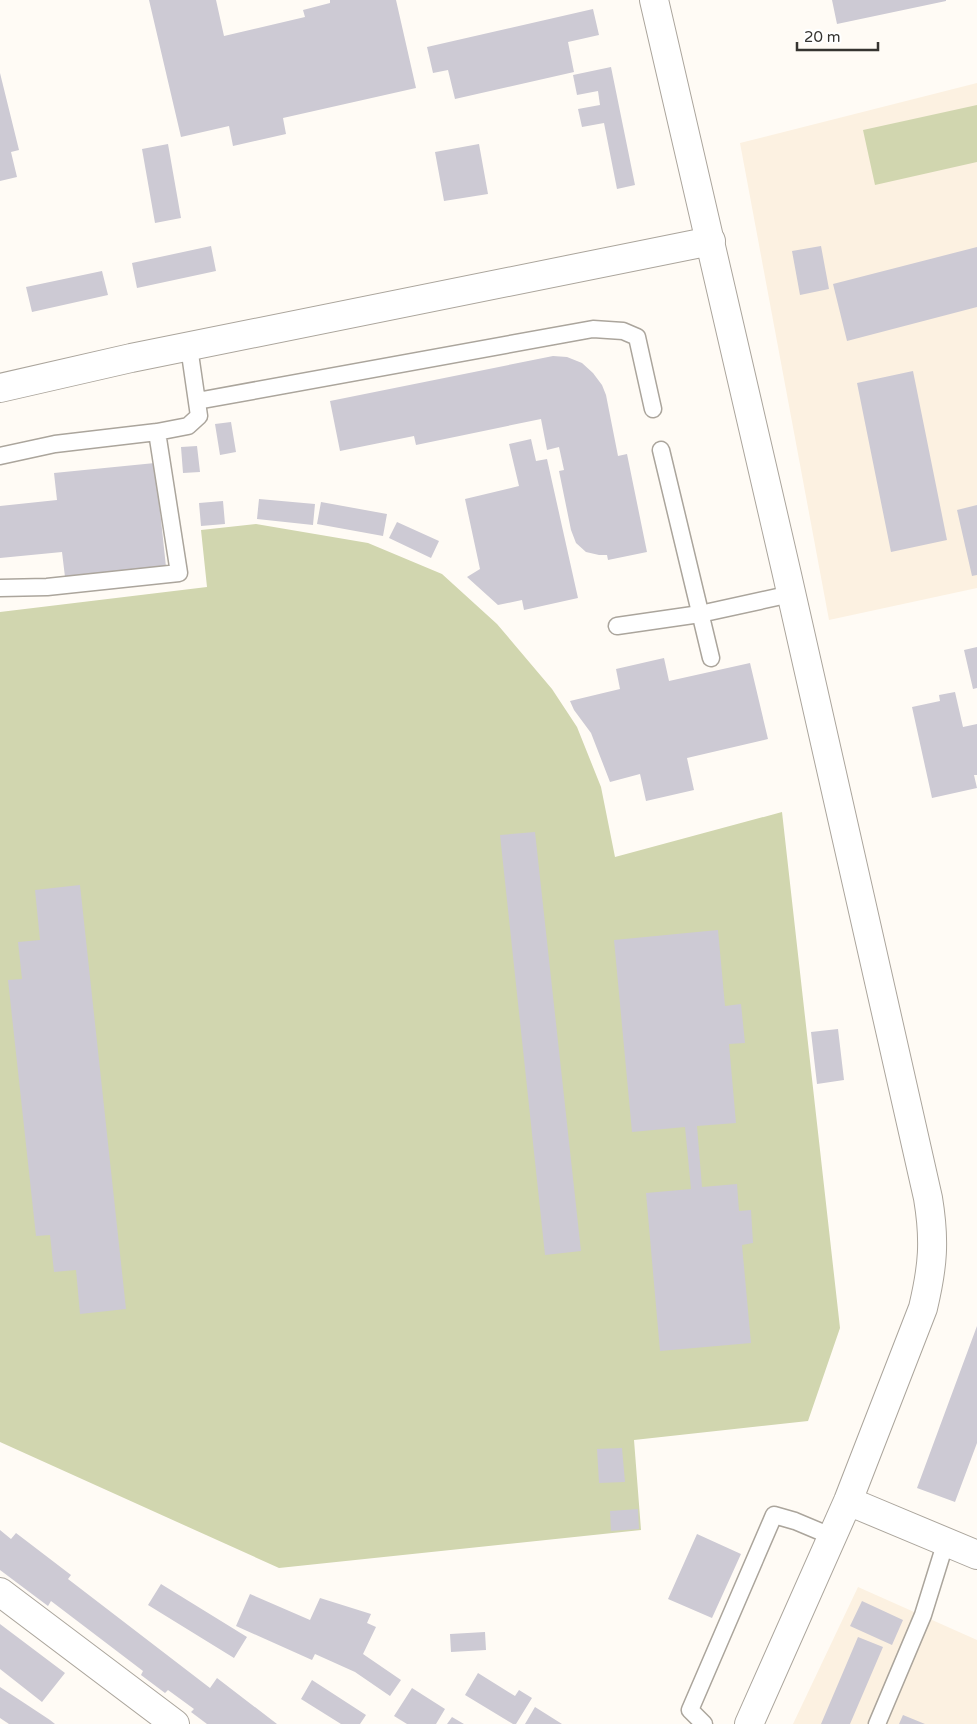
<svg xmlns="http://www.w3.org/2000/svg" width="977" height="1724" viewBox="0 0 977 1724" font-family="'Varela Round',sans-serif">
<style>
.built{fill:#fcf1e1}
.green{fill:#d1d6af}
.building{fill:#cdcad4}
.lines{fill:none;stroke-linecap:round;stroke-linejoin:round}
.lane-casing{stroke:#aba59c;stroke-width:19}
.street-casing{stroke:#aba59c;stroke-width:30}
.secondary-casing{stroke:#aba59c;stroke-width:30}
.lane{stroke:#fff;stroke-width:16}
.street{stroke:#fff;stroke-width:28}
.secondary{stroke:#fff;stroke-width:28}
</style>
<rect width="100%" height="100%" fill="#fffbf5"/>
<path class="built" d="M977 83V588L829 620 740 143Z
M858 1587 977 1640V1724H793Z"/>
<path class="green" d="M977 105V162L875 185 863 130Z
M256 524 368 543 442 574 497 624 552 689 577 727 601 787 615 857 782 812 840 1328 808 1421 634 1440 641 1530 279 1568 0 1442V612L207 587 201 530Z"/>
<path class="building" d="M149 0H216L224 36 305 17 303 10 330 3V0H396L416 88 283 118 286 134 233 146 229 126 181 137Z
M832 0H946V1L837 24Z
M593 9 599 35 568 42 574 72 455 99 448 70 433 73 427 47Z
M611 67 635 185 617 189 604 123 582 127 578 109 600 105 598 91 577 95 573 75Z
M0 73 19 150 11 152 17 177 0 181Z
M168 144 181 218 155 223 142 149Z
M479 144 488 194 444 201 435 152Z
M211 246 216 271 137 288 132 263Z
M821 246 829 289 800 295 792 251Z
M977 247V307L847 341 833 284Z
M102 271 108 295 32 312 26 287Z
M553 356 567 357 582 363 593 373 602 385 606 395 618 456 627 454 647 552 608 560 607 555H599L586 552 576 543 571 530 559 471 564 470 559 447 547 450 541 419 416 445 414 436 340 451 330 401Z
M913 371 947 540 891 552 857 383Z
M231 422 236 452 220 455 215 424Z
M531 439 536 461 547 459 578 598 524 610 522 600 498 605 467 577 480 569 465 499 519 486 509 444Z
M197 446 200 472 183 473 181 447Z
M155 463 166 567 65 577 62 552 0 558V506L57 500 54 473Z
M259 499 315 504 313 525 257 519Z
M223 501 225 524 201 526 199 503Z
M321 502 387 514 383 536 317 524Z
M977 505V575L972 576 957 510Z
M397 522 439 541 431 558 389 538Z
M977 647V688L973 689 964 650Z
M664 658 669 681 750 663 768 739 687 758 694 790 646 801 640 774 610 782 591 733 574 710 570 701 620 689 616 669Z
M955 692 963 727 977 724V775H974L977 788 932 798 912 707 940 701 939 695Z
M535 832 581 1251 545 1255 500 835Z
M80 885 126 1309 80 1314 76 1270 54 1272 50 1235 36 1236 8 980 22 979 18 942 40 940 35 890Z
M718 930 725 1006 741 1004 745 1043 729 1044 736 1123 697 1126 702 1187 737 1184 739 1211 751 1210 753 1243 742 1245 751 1343 660 1351 646 1193 691 1189 685 1127 632 1132 614 940Z
M838 1029 844 1080 817 1084 811 1032Z
M977 1326V1443L955 1502 917 1488Z
M622 1448 625 1482 599 1483 597 1449Z
M638 1509 639 1529 611 1531 610 1511Z
M0 1530 11 1539 16 1533 71 1575 68 1579 210 1688 217 1678 277 1724H207L191 1712 194 1709 168 1690 165 1693 141 1675 143 1671 51 1601 48 1606 0 1570Z
M697 1534 741 1554 712 1618 668 1599Z
M161 1584 247 1637 234 1658 148 1605Z
M250 1594 310 1620 320 1598 371 1614 367 1623 376 1627 363 1654 401 1680 390 1696 355 1672 315 1654 312 1660 236 1626Z
M862 1601 903 1620 892 1645 850 1626Z
M0 1624 65 1673 42 1702 0 1669Z
M485 1632 486 1650 451 1652 450 1634Z
M858 1637 883 1647 850 1724H821Z
M478 1673 515 1696 519 1690 532 1698 516 1724H513L465 1695Z
M312 1680 366 1715 360 1724H341L301 1699Z
M0 1687 50 1720 55 1724H9L0 1718Z
M412 1688 445 1709 436 1724H407L394 1716Z
M535 1707 562 1724H525Z
M903 1715 925 1724H899Z
M452 1717 464 1724H447Z"/>
<g class="lines">
<defs>
<path id="lane" d="M197 401 593 329 623 331 637 337 653 409
M661 450 711 658
M0 456 55 444 157 432 188 426 199 416 189 347
M0 588 47 587 179 573 157 432
M617 626 700 614 791 594
M704 1724 690 1710 774 1515 795 1521 833 1537
M877 1724 923 1615 946 1541"/>
<path id="street" d="M0 388 131 358 711 241
M0 1592 175 1724"/>
<path id="secondary" d="M654 0C748 399 838 798 928 1198 935 1240 933 1266 923 1308L848 1501 749 1724
M848 1501 977 1555"/>
</defs>
<use href="#lane" class="lane-casing"/>
<use href="#street" class="street-casing"/>
<use href="#secondary" class="secondary-casing"/>
<use href="#lane" class="lane"/>
<use href="#street" class="street"/>
<use href="#secondary" class="secondary"/>
</g>
<path d="M797 42v8h81v-8" fill="none" stroke="#363430" stroke-width="2.5"/>
<text x="804" y="42" font-size="15" fill="#363430" stroke="#ffffff" stroke-width="4" paint-order="stroke">20 m</text>
</svg>
